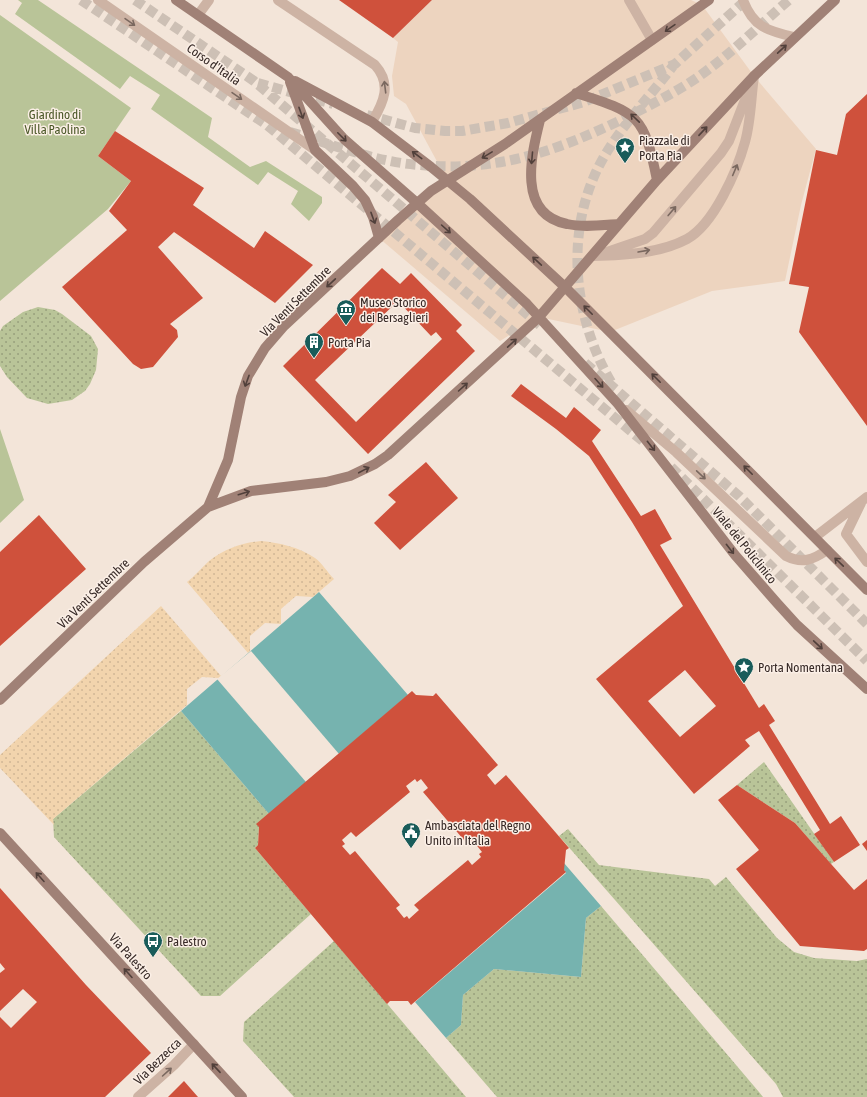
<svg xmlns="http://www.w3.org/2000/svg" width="867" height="1097" viewBox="0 0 867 1097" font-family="'Asap Condensed',sans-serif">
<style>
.grass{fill:url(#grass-dots)}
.sand{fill:url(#sand-dots)}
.garden{fill:#b9c498}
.plaza{fill:#edd4bf}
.water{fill:#76b3af}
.pier{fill:#f3e5d9}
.building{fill:#cf513c;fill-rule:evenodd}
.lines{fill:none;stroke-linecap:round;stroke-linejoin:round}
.primary-tunnel{stroke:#cdc0b5;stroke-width:10;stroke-dasharray:10 5;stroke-linecap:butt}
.lane{stroke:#cdb3a4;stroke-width:10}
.street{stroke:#cdb3a4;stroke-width:10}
.secondary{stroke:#a08176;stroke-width:10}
.oneway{stroke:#7a685f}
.oneway2{stroke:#51403b}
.labels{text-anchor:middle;stroke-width:3;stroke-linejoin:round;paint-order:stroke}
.street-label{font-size:13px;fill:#372a27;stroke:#fbefe6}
.park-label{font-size:13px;fill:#4b5828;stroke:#fbefe6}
.poi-label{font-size:13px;fill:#372a27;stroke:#fbefe6;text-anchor:start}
</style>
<defs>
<pattern id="grass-dots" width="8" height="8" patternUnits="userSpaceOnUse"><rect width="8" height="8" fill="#b9c498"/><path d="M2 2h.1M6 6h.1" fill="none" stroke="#979f7c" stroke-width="1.8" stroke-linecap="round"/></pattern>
<pattern id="sand-dots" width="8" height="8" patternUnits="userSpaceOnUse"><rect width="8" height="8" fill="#f2d4ad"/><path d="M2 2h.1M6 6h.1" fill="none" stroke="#d0b695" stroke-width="1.8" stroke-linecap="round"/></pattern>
</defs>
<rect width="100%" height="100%" fill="#f3e5d9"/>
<path class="grass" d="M38 307 55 310 62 314 91 336 98 349 96 370 90 384 85 391 72 400 48 404 27 398 7 377 0 366V331L3 326 23 312Z
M181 711 269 814 259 827 258 845 255 848 311 914 220 996H201L54 837 53 819Z
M764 762 834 862 831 864 795 823 737 785Z
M568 829 599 865 709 879 715 886 726 877 777 938 794 952 814 958 857 961 867 959V1097H783L776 1084 559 836Z
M601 906 759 1092 763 1097H497L446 1038 461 1025 463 995 494 969 581 977 586 918Z
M334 941 466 1097H294L243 1041 244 1022Z"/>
<path class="sand" d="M261 541C280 543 299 547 315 558 322 563 328 573 334 579L313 597 296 596 281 609V624L265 623 250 636V651L248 653 187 582C195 576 201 568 209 561 225 549 241 543 261 541Z
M161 606 221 676 219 678 202 677 187 689V705L53 819 54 825 0 768V755Z"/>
<path class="garden" d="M18 0H38L212 118 208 137 250 167 266 161 322 197V203L309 221 291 204 298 191 268 172 258 185 151 109 160 95 130 76 120 89 15 14 22 3Z
M0 15 131 108 98 156 131 181 108 209 0 301Z
M0 429 24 500 0 523Z"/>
<path class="plaza" d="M432 0H691L702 5 754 76 816 149 801 205 785 281 712 291 610 332 539 317 500 341 379 238 447 180 406 104 394 96 392 76 398 42 393 38Z"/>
<path class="water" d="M319 592 408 695 269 814 181 711Z
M564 863 601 906 586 918 581 977 494 969 463 995 461 1025 446 1038 415 1002 566 873 564 870Z"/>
<path class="pier" d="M251 651 339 754 306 782 217 679Z"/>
<path class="building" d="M339 0H432L393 38Z
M867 94V426L799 332 809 287 789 284 816 150 837 155 846 114Z
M115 131 204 188 193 205 254 248 265 231 313 265 275 303 174 232 158 247 203 298 170 324 177 330 178 337 153 367 141 369 133 364 62 287 127 230 109 211 131 181 98 156Z
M382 268 400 284 411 273 462 325 456 331 475 351 368 454 283 366ZM398 301 431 336 436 332 442 339 356 422 315 380Z
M521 384 566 418 574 407 601 430 592 441 641 516 655 509 672 539 660 545 759 708 764 704 775 721 769 725 830 824 841 816 860 845 834 862 814 834 820 830 759 731 745 740 750 746 694 794 596 679 683 606 632 522 589 456 556 429 511 396ZM685 670 716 706 680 737 648 701Z
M426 462 458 498 400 550 374 523 396 502 388 495Z
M39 515 86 569 0 646V552Z
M412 691 416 695 433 696 436 693 498 765 487 775 495 785 506 775 569 848 566 850 564 870 566 872 411 1005 408 1001H390L387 1004 255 848 258 845 259 827 256 824ZM415 779 417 782 421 779 428 788 423 792 469 846 474 842 482 852 479 854 481 857 472 865 468 860 414 905 419 910 409 919 407 916 404 918 396 908 400 905 355 851 350 855 342 846 345 844 342 840 351 832 356 837 410 792 406 786Z
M737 785 795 823 854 890 867 879V949L864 951 800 946 736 869 759 850 718 800Z
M867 840V851L862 844Z
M0 888 86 985 151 1053 105 1097H0V1017L11 1028 37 1002 23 989 0 1011V973L5 969 0 963Z
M184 1081 198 1097H168Z"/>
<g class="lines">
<path class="primary-tunnel" d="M81 0 267 125 645 443
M135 0 254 81 541 326
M258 83 333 104
M367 115 415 128 445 131H462L508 123 584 102 675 64 746 0
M290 132C332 144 375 162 419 165 497 172 555 152 625 118 654 103 683 89 709 69 737 48 762 23 789 0
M585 363 739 496 867 624
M611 382C571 313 564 224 605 155 624 123 651 95 673 66
M671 467 867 661"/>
<path class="lane" d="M278 0 375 65C392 84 384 102 372 122
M198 15 209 0
M607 252 645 239 653 233 721 153 729 141 748 92
M592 256C623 255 659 254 687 239 714 224 737 171 745 142 751 121 751 97 754 76
M861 503 846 534 867 562
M815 537 867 497"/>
<path class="street" d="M98 0 315 150
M629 0 652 40
M743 0C753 27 768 31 794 37
M626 410 676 452 786 556C802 564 813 560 827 550
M138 1097 174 1065 194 1044"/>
<path class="secondary" d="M176 0 288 77 344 139 417 203 527 304 618 404 735 555 777 603 797 625 867 689
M295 81 372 122 431 167 470 199 566 288 867 590
M290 82 315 150 353 186 365 200 373 217 379 238
M576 93C639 113 644 115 657 180
M540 120C531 156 517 214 567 224 584 228 602 225 619 224
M208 507 228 460 241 397 248 376 265 348 284 326 398 220 431 191 505 144 709 0
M0 700 144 562 208 507 251 491 326 482 350 476 375 464 388 455 539 317 657 180 754 76 835 0
M0 833 242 1097"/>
</g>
<defs><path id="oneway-shaft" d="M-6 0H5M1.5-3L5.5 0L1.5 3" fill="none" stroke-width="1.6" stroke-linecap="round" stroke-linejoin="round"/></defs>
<g class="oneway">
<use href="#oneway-shaft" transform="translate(130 22) rotate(35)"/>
<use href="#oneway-shaft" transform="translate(385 87) rotate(-97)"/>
<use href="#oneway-shaft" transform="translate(237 96) rotate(35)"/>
<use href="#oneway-shaft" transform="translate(735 170) rotate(-67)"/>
<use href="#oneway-shaft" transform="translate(672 211) rotate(-50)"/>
<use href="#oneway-shaft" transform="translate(644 251) rotate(-10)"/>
<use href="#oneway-shaft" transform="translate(701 475) rotate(43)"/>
<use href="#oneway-shaft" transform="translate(167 1072) rotate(-42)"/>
</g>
<g class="oneway2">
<use href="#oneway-shaft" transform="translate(670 28) rotate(145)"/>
<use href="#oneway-shaft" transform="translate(782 49) rotate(-43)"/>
<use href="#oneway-shaft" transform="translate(301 113) rotate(70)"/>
<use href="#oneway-shaft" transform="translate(635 118) rotate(-136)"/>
<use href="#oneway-shaft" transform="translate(703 131) rotate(-47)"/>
<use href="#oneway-shaft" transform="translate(342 137) rotate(45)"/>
<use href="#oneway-shaft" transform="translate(417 155) rotate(-143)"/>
<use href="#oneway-shaft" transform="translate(487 155) rotate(149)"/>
<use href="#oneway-shaft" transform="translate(532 158) rotate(95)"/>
<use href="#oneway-shaft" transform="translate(373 218) rotate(70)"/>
<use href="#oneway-shaft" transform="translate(446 229) rotate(42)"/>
<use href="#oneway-shaft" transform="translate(537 261) rotate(-137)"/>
<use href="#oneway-shaft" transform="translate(331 283) rotate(137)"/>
<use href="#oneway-shaft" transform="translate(588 310) rotate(-135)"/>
<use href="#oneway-shaft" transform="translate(512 343) rotate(-43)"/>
<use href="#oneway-shaft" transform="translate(656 378) rotate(-135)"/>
<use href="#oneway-shaft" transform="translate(247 381) rotate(110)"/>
<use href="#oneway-shaft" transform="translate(599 383) rotate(48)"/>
<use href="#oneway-shaft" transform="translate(463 387) rotate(-42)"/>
<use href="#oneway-shaft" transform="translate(651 446) rotate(52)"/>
<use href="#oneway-shaft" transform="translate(364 470) rotate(-28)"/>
<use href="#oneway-shaft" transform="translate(748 470) rotate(-135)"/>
<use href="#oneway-shaft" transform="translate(244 493) rotate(-17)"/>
<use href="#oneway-shaft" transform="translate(730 549) rotate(52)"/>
<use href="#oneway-shaft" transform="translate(839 562) rotate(-136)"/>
<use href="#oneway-shaft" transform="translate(818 645) rotate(43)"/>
<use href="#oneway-shaft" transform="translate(40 877) rotate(-132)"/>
<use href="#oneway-shaft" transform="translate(128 973) rotate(-132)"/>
<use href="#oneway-shaft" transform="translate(216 1068) rotate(-133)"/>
</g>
<defs>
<symbol id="sight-pin" viewBox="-11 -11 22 30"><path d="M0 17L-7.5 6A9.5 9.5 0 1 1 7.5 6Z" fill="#195c5a" stroke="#fbefe6"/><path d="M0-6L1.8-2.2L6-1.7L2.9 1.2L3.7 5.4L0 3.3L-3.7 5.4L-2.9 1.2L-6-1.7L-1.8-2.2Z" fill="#fff"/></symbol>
<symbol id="museum-pin" viewBox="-11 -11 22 30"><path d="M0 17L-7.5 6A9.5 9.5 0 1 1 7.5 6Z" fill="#195c5a" stroke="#fbefe6"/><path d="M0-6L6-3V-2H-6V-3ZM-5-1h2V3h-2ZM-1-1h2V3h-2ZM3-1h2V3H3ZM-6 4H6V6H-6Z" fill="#fff"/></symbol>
<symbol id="building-pin" viewBox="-11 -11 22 30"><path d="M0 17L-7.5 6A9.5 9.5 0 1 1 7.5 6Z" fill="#195c5a" stroke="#fbefe6"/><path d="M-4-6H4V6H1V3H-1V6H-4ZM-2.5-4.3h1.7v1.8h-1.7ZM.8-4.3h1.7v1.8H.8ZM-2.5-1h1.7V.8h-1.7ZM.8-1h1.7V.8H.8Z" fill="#fff"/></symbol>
<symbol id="civic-pin" viewBox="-11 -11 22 30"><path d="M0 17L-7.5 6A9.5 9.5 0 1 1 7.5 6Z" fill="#195c5a" stroke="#fbefe6"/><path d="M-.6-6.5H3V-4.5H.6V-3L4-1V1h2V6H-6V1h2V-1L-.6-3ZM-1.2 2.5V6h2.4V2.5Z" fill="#fff"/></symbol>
<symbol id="bus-pin" viewBox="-11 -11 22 30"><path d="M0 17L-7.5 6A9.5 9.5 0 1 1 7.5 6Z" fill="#195c5a" stroke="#fbefe6"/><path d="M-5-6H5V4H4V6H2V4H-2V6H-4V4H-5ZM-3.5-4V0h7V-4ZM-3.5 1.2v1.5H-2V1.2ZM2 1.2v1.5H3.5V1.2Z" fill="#fff"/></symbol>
</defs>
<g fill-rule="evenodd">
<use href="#sight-pin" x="614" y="136" width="22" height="30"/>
<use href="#museum-pin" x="335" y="298" width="22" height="30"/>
<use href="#building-pin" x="303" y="331" width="22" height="30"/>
<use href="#sight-pin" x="733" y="656" width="22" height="30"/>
<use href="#civic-pin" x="400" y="821" width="22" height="30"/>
<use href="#bus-pin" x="142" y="930" width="22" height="30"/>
</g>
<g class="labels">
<g class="street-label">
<text transform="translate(214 64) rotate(35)" y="5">Corso d'Italia</text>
<text transform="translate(295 301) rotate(-45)" y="5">Via Venti Settembre</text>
<text transform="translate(745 545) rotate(51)" y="5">Viale del Policlinico</text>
<text transform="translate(93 593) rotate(-44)" y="5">Via Venti Settembre</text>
<text transform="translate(131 956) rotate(48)" y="5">Via Palestro</text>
<text transform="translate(157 1061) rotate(-44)" y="5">Via Bezzecca</text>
</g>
<g class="park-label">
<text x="55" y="119">Giardino di<tspan x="55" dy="15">Villa Paolina</tspan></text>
</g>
<g class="poi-label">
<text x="639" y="145">Piazzale di<tspan x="639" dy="15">Porta Pia</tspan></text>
<text x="360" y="307">Museo Storico<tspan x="360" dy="15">dei Bersaglieri</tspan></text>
<text x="328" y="347">Porta Pia</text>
<text x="758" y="672">Porta Nomentana</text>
<text x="425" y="830">Ambasciata del Regno<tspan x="425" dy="15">Unito in Italia</tspan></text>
<text x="167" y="946">Palestro</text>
</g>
</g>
</svg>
